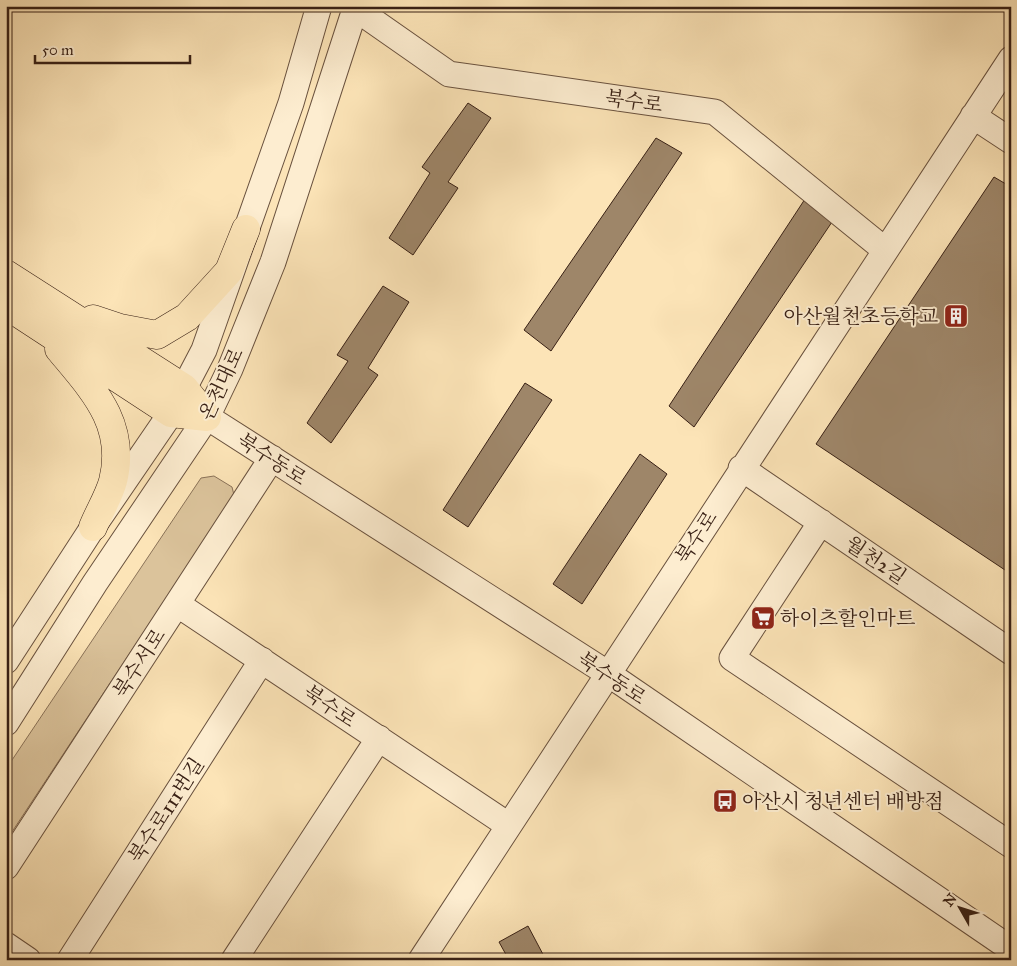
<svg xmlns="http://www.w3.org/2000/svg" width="1017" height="966" viewBox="0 0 1017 966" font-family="'IM FELL Great Primer','Noto Serif KR',serif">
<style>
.green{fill:#dbc39b;stroke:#8a7258}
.building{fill:#9e8669;stroke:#382015}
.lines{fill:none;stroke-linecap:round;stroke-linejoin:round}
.minor-casing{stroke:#69513e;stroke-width:27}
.highway-casing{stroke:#382015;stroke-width:29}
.minor{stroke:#fdedd0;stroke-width:25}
.highway{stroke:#fce4b7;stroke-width:28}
.labels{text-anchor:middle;stroke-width:4;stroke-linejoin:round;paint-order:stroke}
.street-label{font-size:20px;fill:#382015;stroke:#fdedd0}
.poi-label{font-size:20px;fill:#382015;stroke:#fdedd0;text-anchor:start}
</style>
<rect width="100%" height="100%" fill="#fce4b7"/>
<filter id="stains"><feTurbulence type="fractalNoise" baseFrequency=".004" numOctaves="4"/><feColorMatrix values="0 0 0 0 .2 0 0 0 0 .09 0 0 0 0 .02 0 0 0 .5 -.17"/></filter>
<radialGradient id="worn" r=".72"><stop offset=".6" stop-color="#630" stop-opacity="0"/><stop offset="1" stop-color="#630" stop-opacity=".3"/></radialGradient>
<path class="green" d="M214 476 232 487 234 495 6 841V769L201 478Z"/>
<path class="building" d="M468 103 491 118 448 182 458 188 413 255 389 238 430 173 422 167Z
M656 138 682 153 551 351 524 330Z
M994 177 1011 187V574L816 444Z
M805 199 834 219 694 427 669 406Z
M383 286 409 302 368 368 378 375 331 443 307 423 348 361 337 355Z
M525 383 552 400 468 527 443 510Z
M640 454 667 474 582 604 553 584Z
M528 926 546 960H509L499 942Z"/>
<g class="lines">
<defs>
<path id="minor" d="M356 9 449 74 715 112 885 250
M973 116 1011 141
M207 417 607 673 1011 949
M741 468 1011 652
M821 522 732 658 1011 845
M177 604 508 825
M6 661 93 527 171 413 204 350 291 103 319 6
M6 723 95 583 207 417 230 369 273 262 356 6
M6 867 272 458
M6 945 28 960
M70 960 262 660
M234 960 379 738
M421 960 1011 59"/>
<path id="highway" d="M6 274 184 388 207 417
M6 305 171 413 207 417
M93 319 120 328 157 335 187 317 229 271 246 229
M59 349C93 390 127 424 113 481 109 496 99 512 93 527"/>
</defs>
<use href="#minor" class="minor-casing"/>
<use href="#highway" class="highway-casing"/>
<use href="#minor" class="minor"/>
<use href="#highway" class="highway"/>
</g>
<defs>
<symbol id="building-square" viewBox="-11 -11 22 22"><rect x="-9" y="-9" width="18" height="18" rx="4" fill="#8f2418" stroke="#fdedd0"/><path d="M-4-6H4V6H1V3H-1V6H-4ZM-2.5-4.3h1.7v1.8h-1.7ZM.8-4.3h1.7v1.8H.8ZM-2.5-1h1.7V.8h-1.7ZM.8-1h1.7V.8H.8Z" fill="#fff"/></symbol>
<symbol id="supermarket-square" viewBox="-11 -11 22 22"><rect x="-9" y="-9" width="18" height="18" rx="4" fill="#8f2418" stroke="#fdedd0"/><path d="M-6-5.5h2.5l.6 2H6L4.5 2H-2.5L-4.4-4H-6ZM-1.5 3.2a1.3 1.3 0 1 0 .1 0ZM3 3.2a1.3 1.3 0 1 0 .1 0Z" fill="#fff"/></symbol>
<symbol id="bus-square" viewBox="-11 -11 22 22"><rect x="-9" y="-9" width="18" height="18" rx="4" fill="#8f2418" stroke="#fdedd0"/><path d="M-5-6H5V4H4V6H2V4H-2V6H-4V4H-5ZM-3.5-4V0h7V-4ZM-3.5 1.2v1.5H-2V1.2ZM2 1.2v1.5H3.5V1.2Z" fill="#fff"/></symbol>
</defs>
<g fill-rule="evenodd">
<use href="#building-square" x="942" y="302" width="28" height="28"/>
<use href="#supermarket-square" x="749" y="604" width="28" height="28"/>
<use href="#bus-square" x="711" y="787" width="28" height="28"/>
</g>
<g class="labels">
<g class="street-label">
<text transform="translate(634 101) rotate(8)" y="7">북수로</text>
<text transform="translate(221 384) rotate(-65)" y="7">온천대로</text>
<text transform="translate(272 459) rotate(33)" y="7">북수동로</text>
<text transform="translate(696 537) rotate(-57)" y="7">북수로</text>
<text transform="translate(876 560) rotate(34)" y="7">월천2길</text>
<text transform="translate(139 663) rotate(-57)" y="7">북수서로</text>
<text transform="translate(612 678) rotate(34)" y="7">북수동로</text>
<text transform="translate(330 706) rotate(34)" y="7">북수로</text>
<text transform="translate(166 810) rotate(-57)" y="7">북수로111번길</text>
</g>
<g class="poi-label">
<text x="938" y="323" text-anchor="end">아산월천초등학교</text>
<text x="780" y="625">하이츠할인마트</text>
<text x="742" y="808">아산시 청년센터 배방점</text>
</g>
</g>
<rect width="1017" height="966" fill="none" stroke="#fce4b7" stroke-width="25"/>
<rect x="8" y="8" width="1002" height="951" fill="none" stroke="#382015" stroke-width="2.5"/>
<rect x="12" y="12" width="992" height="941" fill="none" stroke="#382015"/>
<g transform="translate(960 908) rotate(309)" stroke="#fdedd0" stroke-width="4" paint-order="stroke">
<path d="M0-4L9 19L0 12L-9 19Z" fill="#382015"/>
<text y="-8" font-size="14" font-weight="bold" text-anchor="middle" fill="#382015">N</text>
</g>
<path d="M35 55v8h155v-8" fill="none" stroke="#382015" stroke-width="2.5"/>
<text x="42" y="55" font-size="15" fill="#382015" stroke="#fdedd0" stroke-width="4" paint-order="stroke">50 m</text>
<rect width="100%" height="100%" filter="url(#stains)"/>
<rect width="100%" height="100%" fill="url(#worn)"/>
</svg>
